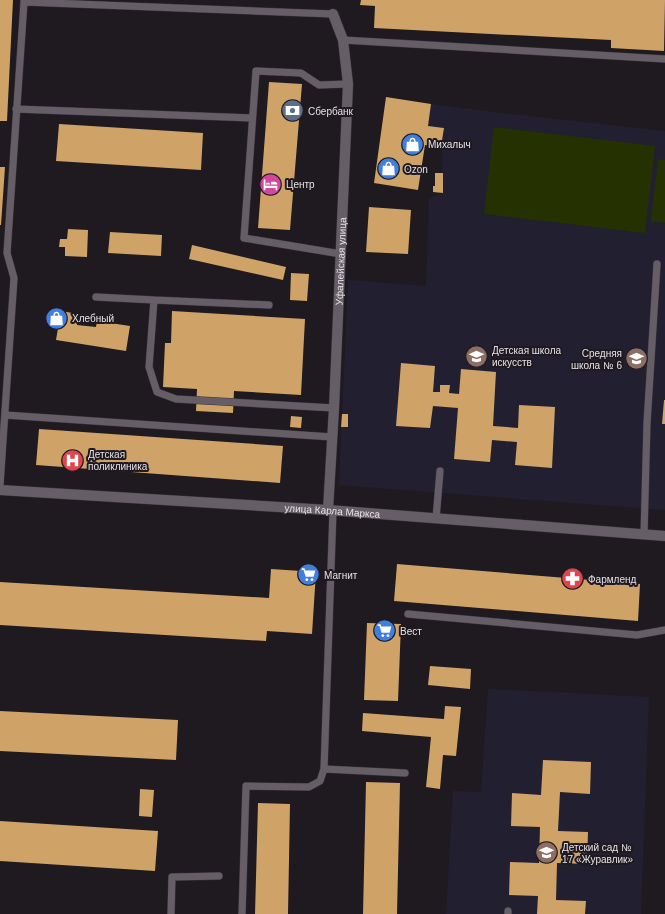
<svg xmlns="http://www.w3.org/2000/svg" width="665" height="914" viewBox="0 0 665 914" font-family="Helvetica,sans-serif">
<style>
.education{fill:#222030}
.green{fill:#253101}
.building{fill:#cfa268}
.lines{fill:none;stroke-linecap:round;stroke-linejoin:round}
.service-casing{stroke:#3a353a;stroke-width:8}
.minor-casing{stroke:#3a353a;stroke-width:11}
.tertiary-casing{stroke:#3a353a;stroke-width:11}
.service{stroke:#665e67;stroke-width:7}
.minor{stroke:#665e67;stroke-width:10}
.tertiary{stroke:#665e67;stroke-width:10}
.labels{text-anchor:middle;stroke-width:4;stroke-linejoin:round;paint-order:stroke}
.poi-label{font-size:10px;fill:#e6e1e6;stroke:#1f1920;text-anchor:start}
.street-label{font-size:10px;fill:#e6e1e6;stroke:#1f1920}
</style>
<rect width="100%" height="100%" fill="#1f1920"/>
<path class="education" d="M431 104 501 113 665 131V510L339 485 348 280 426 286 429 199 443 193 442 141 444 128 428 126Z
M488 689 649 697 641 914H446L453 791 481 792Z"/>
<path class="green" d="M494 127 655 146 645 233 484 214Z
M658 159 665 160V223L651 221Z"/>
<path class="building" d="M0 0H13L7 121H0Z
M361 0H665L664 51 611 48V40L374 28 375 6 360 5Z
M269 82 302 84 290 230 258 228Z
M386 97 431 104 428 126 444 128 441 147 425 145 418 190 374 183Z
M59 124 203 133 201 170 56 161Z
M0 167H5L1 225H0Z
M435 173H443V193L433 192V186H435Z
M369 207 411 210 408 254 366 252Z
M68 229 88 230 87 257 65 256V247H59L60 239H67Z
M110 232 162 235 161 256 108 253Z
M192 245 286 267 283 280 189 259Z
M291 273 309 274 307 301 290 300Z
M61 311 78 314 77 325 96 327 97 321 130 326 126 351 56 340 59 322 55 321 56 315 60 316Z
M172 311 305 319 301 395 234 391 233 413 196 411 197 389 163 387 165 343H171Z
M401 363 435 366 433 392H440V385H450L449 393 459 394 461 369 496 372 493 426 518 428 519 405 555 407 552 468 515 465 517 442 492 440 490 462 454 459 458 408 433 406 430 428 396 426Z
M664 400H665V424H662Z
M342 414H348V427H341Z
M291 416 302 417 301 428 290 427Z
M39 429 283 446 280 483 36 465Z
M397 564 640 584 638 621 394 601Z
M271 569 316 572 312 634 267 631 266 641 0 625V582L269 598Z
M367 623 401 624 398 701 364 700Z
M430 666 471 669 470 689 428 685Z
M445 706 461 707 456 756 443 755 440 789 426 787 431 737 362 731 363 713 444 719Z
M0 711 178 720 176 760 0 751Z
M543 760 591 762 590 794 560 792 558 831 588 832 587 864 557 863 556 900 586 901 585 914H537L538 896 509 895 510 862 539 863 540 827 511 826 512 793 541 795Z
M366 782 400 783 397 914H363Z
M140 789 154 790 152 817 139 816Z
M258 803 290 804 288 914H255Z
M0 821 158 831 155 871 0 861Z"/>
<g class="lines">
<defs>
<path id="service" d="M24 0V2L333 14
M343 40 665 59
M16 109 252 118
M341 254 244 238 256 71 301 73 319 85 348 84
M96 297 154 300
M269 305 154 300 149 367 157 392 176 399 334 408
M5 415 332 437
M0 485 14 278 7 253 24 2
M333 511 324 769 405 773
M436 519 440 471
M644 535 647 423 657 264
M408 614 637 635 665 630
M171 914 172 877 219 876
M242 914 246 786 309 787 320 781 324 769
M508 914V911"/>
<g id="minor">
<path id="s1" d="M328 510 334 408 348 84 343 40 333 14"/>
</g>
<g id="tertiary">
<path id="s2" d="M0 490 328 510 665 536"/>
</g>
</defs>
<use href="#service" class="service-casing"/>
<use href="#minor" class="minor-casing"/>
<use href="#tertiary" class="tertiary-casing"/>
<use href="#service" class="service"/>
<use href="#minor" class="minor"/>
<use href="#tertiary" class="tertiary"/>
</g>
<defs>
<symbol id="bank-disc" viewBox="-11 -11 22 22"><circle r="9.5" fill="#5c6f8a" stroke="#1f1920"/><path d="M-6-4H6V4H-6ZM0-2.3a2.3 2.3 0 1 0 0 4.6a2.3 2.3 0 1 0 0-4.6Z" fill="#fff"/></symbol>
<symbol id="shop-disc" viewBox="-11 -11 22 22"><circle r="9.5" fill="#3f7fe0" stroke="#1f1920"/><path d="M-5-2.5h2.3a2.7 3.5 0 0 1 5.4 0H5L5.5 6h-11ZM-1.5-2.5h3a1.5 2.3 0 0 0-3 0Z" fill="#fff"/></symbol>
<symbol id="hotel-disc" viewBox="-11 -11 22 22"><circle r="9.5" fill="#d1479c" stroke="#1f1920"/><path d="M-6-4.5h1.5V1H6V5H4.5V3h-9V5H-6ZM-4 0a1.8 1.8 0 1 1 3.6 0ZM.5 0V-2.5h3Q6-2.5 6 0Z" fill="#fff"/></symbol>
<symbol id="school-disc" viewBox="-11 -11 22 22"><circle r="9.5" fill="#8d6e63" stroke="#1f1920"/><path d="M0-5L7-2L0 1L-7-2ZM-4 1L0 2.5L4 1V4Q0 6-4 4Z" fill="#fff"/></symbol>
<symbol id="hospital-disc" viewBox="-11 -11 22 22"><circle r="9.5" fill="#e0444e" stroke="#1f1920"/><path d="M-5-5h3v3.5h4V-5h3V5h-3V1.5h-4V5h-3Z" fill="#fff"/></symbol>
<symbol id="supermarket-disc" viewBox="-11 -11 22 22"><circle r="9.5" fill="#3f7fe0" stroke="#1f1920"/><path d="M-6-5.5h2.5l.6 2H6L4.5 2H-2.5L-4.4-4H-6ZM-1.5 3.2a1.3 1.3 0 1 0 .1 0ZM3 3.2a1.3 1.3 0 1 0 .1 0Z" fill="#fff"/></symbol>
<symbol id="pharmacy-disc" viewBox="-11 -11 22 22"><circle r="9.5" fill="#e0444e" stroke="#1f1920"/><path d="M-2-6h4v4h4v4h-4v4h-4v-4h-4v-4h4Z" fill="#fff"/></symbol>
</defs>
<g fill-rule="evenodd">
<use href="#bank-disc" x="280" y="98" width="25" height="25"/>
<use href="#shop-disc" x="400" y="132" width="25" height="25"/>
<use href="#shop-disc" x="376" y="156" width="25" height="25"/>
<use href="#hotel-disc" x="258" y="172" width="25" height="25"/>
<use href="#shop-disc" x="44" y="306" width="25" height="25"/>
<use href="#school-disc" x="464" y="344" width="25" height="25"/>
<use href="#school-disc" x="624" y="346" width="25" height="25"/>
<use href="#hospital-disc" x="60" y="448" width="25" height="25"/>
<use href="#supermarket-disc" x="296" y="562" width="25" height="25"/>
<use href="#pharmacy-disc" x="560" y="566" width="25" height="25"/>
<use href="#supermarket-disc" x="372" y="618" width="25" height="25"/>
<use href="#school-disc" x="534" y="840" width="25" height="25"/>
</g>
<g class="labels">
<g class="poi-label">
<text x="308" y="115">Сбербанк</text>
<text x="428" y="148">Михалыч</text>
<text x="404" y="173">Ozon</text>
<text x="286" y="188">Центр</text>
<text x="72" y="322">Хлебный</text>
<text x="492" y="354">Детская школа<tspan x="492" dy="12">искусств</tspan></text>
<text x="622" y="357" text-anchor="end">Средняя<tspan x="622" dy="12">школа № 6</tspan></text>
<text x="88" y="458">Детская<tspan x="88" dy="12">поликлиника</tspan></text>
<text x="324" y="579">Магнит</text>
<text x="588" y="583">Фармленд</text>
<text x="400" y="635">Вест</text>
<text x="562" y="851">Детский сад №<tspan x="562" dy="12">17 «Журавлик»</tspan></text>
</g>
<g class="street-label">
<text dy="4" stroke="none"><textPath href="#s1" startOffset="249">Уфалейская улица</textPath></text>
<text dy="4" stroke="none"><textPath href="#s2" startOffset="333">улица Карла Маркса</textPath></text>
</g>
</g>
</svg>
